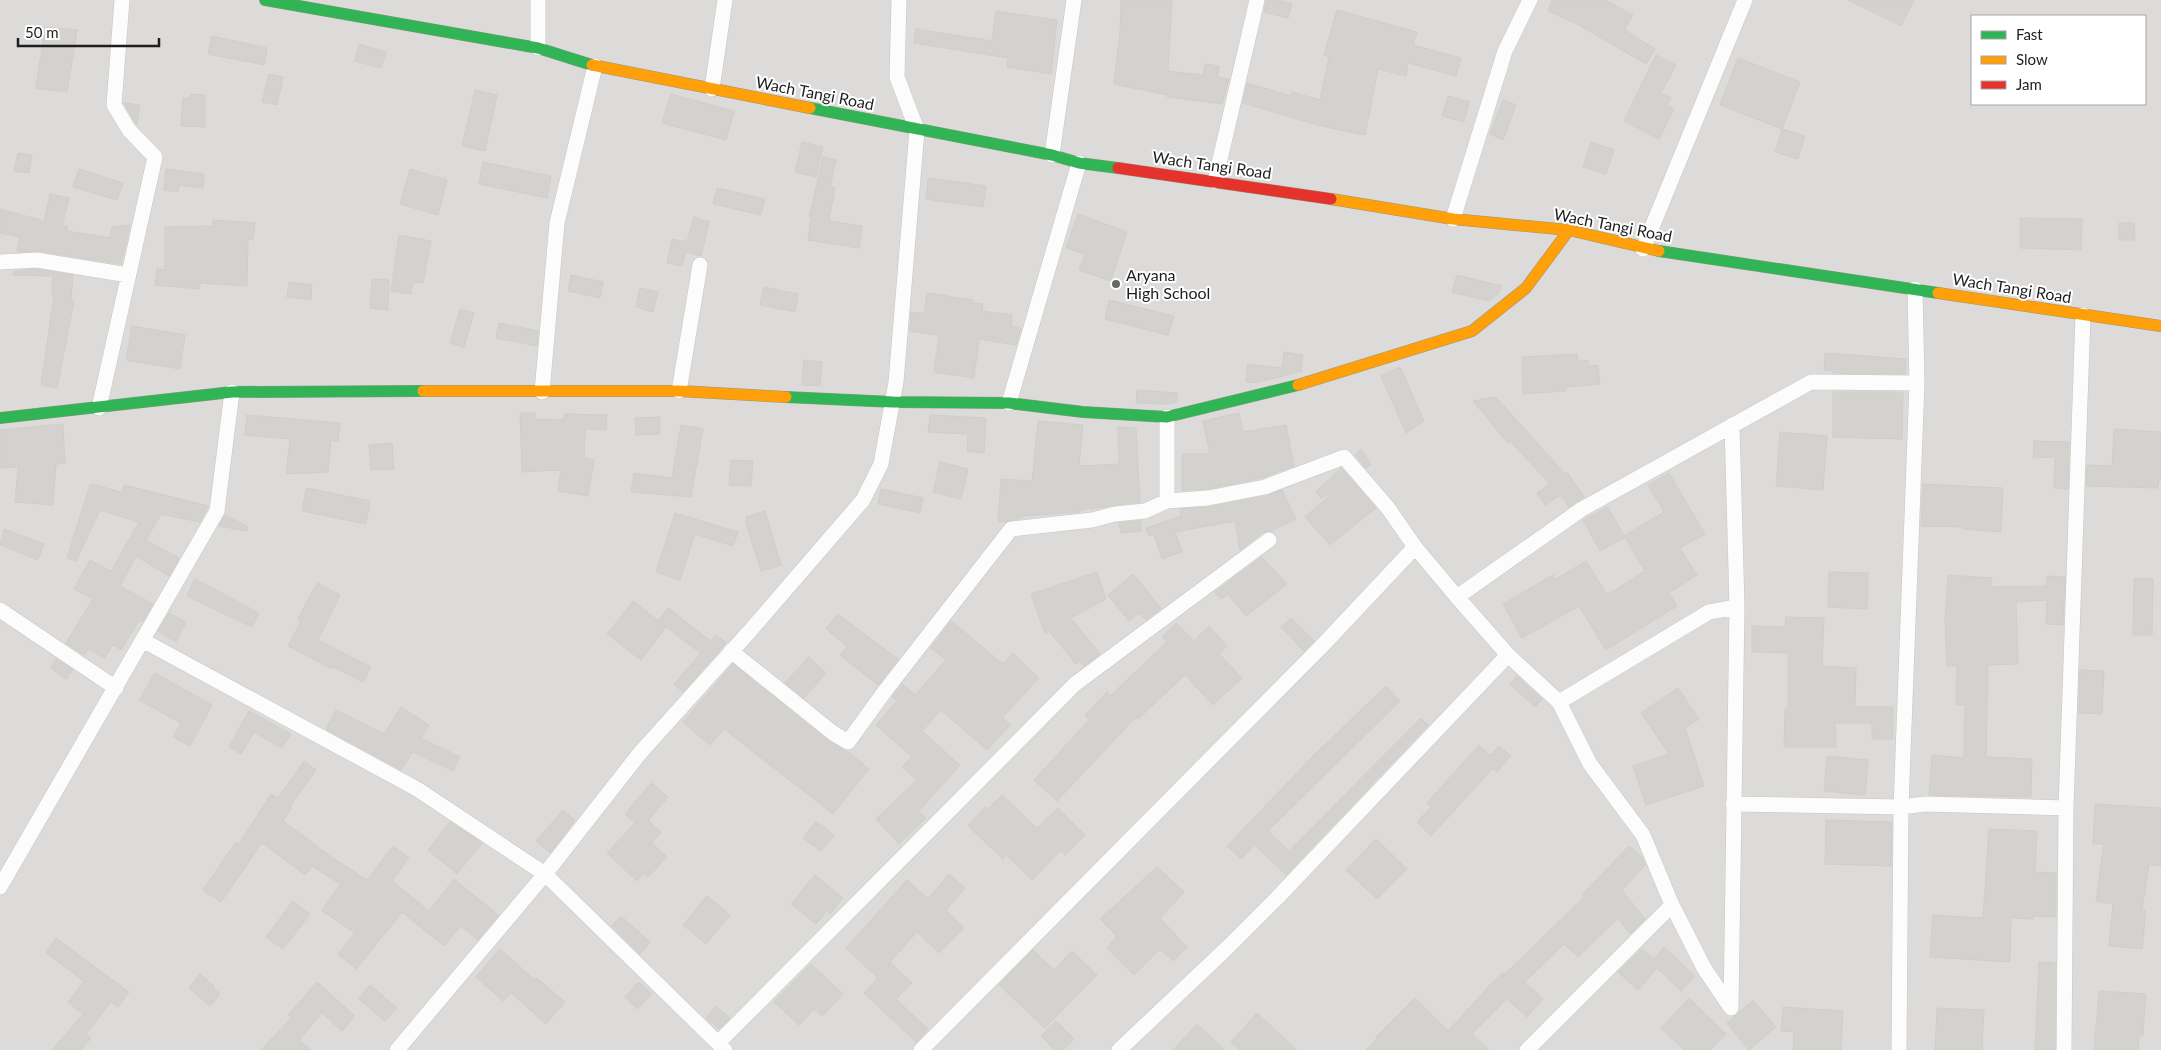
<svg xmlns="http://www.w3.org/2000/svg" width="2161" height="1050" viewBox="0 0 2161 1050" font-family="Lato,sans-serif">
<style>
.residential{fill:#dcdbd9;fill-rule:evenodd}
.building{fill:#d4d2cf;stroke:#d1cec9}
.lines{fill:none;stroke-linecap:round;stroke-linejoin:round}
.street-casing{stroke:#c6c6c4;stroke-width:16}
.fast-casing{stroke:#96987f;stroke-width:12}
.slow-casing{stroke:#96987f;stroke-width:12}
.jam-casing{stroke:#96987f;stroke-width:12}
.street{stroke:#fcfcfc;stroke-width:15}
.fast{stroke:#30b455;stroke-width:11}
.slow{stroke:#ff9f0a;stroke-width:11}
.jam{stroke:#e5322d;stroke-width:11}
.poi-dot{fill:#676765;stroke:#fff;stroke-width:2}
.labels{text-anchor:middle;stroke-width:4;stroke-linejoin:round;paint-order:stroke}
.street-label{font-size:16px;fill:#1f1f1f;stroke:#fff}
.poi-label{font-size:16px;fill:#1f1f1f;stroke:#fff;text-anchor:start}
</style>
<rect width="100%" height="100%" fill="#edece8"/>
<path class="residential" d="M0 0H2161V1050H0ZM1972 16H2145V104H1972Z"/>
<path class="building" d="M1121 0H1172L1168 71 1203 75 1205 64 1219 66 1218 77 1229 79 1222 104 1167 97V95L1114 84 1120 32Z
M1266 0H1276L1292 4 1288 18 1264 12Z
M1552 0H1606L1633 15 1624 30 1655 49 1646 64 1577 24 1548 11Z
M1848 0H1914L1901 26Z
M1337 10 1417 32 1413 45 1461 58 1456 76 1408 63 1406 76 1378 69 1365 135 1321 126 1243 103 1247 83 1291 96 1292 92 1320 100 1329 57 1324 55Z
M996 11 1057 20 1051 74 1007 67 1008 58 914 43 916 29 992 41Z
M45 27 77 30 67 92 36 88Z
M212 36 267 48 264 65 208 54Z
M359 44 386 52 381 68 355 61Z
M1656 55 1676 65 1661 93 1671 98 1667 105 1674 109 1659 139 1624 121Z
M1738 58 1800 82 1782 129 1720 105Z
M269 74 283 77 277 105 262 102Z
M475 90 497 95 485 151 462 146Z
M191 94 205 95V127L181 126 183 98H190Z
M671 94 734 111 726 140 662 123Z
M1448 96 1469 102 1464 122 1442 116Z
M1503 100 1516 105 1503 140 1490 134Z
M124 103 140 105 137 124H136Z
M1782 129 1805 136 1798 159 1775 152Z
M802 142 823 147 816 177 795 172Z
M1591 142 1614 150 1606 174 1583 167Z
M18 153 32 155 29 173 14 171Z
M823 157 836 160 830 187 835 188 829 221 862 226 859 248 808 240 811 218 809 217Z
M483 162 551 176 547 198 479 184Z
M79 169 123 183 117 200 73 187Z
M166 169 204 174 203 188 179 185 178 192 164 190Z
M410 169 447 180 438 215 400 204Z
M928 178 986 186 983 207 926 199Z
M717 188 765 199 761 215 713 204Z
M50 194 69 198 62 226 68 227 67 231 110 238 112 227 130 225 121 264 38 251 17 252 20 237 0 233V209L44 221Z
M1078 214 1127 232 1111 281 1079 270 1085 254 1066 248Z
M694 217 709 222 701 256 686 252 682 266 667 263 672 239 687 242Z
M2020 218 2082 219 2081 250 2020 248Z
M213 220 255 223 253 240 248 239 247 286 200 283V289L155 285 157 269 165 270V227L213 226Z
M2119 223H2134L2135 240H2119Z
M399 235 431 241 423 283 413 282 411 294 391 291Z
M36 269 73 275 71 301H74L57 388 41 385 54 296H52L53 276 13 275 14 271Z
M571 275 603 282 600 298 568 291Z
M1457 275 1501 286 1499 293 1489 301 1452 292Z
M372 279 389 280 388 310 370 308Z
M289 282 312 285 311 300 287 297Z
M764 287 798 294 795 312 760 305Z
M640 288 658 292 653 312 636 307Z
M927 293 973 300V303L983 304 982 311 1012 315 1011 326 1021 328 1016 345 979 339 974 378 934 372 939 335 910 331 911 312 924 314Z
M1109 300 1174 316 1168 335 1105 319Z
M460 309 474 313 464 347 450 343Z
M499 323 538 331 537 346 496 338Z
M132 326 185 335 180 369 126 360Z
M1284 352 1303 355 1301 370 1303 371 1255 383 1246 382 1248 364 1282 368Z
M1825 353 1906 359 1905 374 1833 373V371L1824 370Z
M1577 354 1578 362 1588 360V366L1598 365 1600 384 1566 387V391L1523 394 1522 357Z
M804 360 822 362 820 386 802 385Z
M1400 367 1424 421 1406 433 1381 376Z
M1137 390 1177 393V402L1166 404 1136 403Z
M1833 392H1903L1902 439 1833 437Z
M1496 397 1565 474 1567 472 1584 497 1569 507 1561 495 1545 505 1537 493 1550 484 1510 441 1508 443 1473 401Z
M520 413H535V419L564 420V414L607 415 606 430 585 429 584 458 594 460 588 496 558 491 561 470 522 472Z
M1239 413 1243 432 1286 425 1294 466 1262 478 1207 489 1182 490V454H1210L1203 421Z
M247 415 340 423 338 441 331 440 328 472 286 474 290 439 245 435Z
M930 415 986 418 984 453 967 451 968 434 928 432Z
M660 417V434L636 435 635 418Z
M1038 421 1083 425 1079 466 1119 464 1118 427 1136 428 1140 502 1080 510V512L1022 516V518L1005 522H998L1001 479 1032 481Z
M63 424 65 463 56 464 53 505 15 502 18 467 0 468V430Z
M681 425 703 429 691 497 631 492 634 473 672 478Z
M2114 429 2161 432V480H2159L2158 488 2086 486 2087 465 2112 466Z
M1780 432 1827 436 1823 490 1776 486Z
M2034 441 2069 442 2068 489 2054 488 2055 457 2033 458Z
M392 443 394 469 371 470 369 445Z
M1361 449 1371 465 1366 468 1355 455Z
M731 460 753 461 751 486 729 485Z
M940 462 968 469 961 499 933 492Z
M1341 468 1376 508 1330 545 1305 517 1331 494 1329 493 1321 498 1316 492Z
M1669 473 1705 534 1680 548 1697 575 1669 593 1677 606 1606 650 1579 606 1522 638 1503 604 1553 575 1556 579 1586 561 1607 595 1645 571 1625 537 1600 551 1583 520 1608 507 1624 536 1664 512 1648 485Z
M1923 484 2003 488 2001 532 1963 529V527L1921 526Z
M90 485H96L123 493 124 485 208 506 200 522 161 514 146 540 179 558 169 576 136 556 120 586 153 604 142 622 139 620 121 650 113 645 104 658 89 649 84 655 66 643 93 599 74 589 90 560 111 571 139 522 100 510 76 561 67 558Z
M306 488 370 501 366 524 302 511Z
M881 489 923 498 920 513 878 504Z
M1282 490 1296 519 1271 531 1263 532 1240 550 1235 521 1175 532 1182 552 1162 559 1154 535 1149 536 1146 528 1181 516 1180 509 1210 507 1267 496Z
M765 511 781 565 761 571 746 523V517Z
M675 513 738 532 733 546 695 534 680 580 656 572Z
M225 515 248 527 247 531 219 526Z
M1141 521V531L1121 533 1119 523Z
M4 529 44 544 38 560 0 545Z
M1262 557 1287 584 1246 616 1228 594 1221 599 1215 592Z
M1097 572 1106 599 1071 618 1100 654 1084 666 1079 661 1076 664 1049 631 1045 634 1031 594Z
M1829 572 1868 573 1867 609 1828 607Z
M1133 574 1161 608 1146 620 1139 613 1129 621 1108 595Z
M1948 575 1992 578 1991 587 2047 586V576L2065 577 2063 625 2046 624 2047 600 2016 602 2018 664 1988 665 1986 757 2032 759 2031 797 1929 795 1932 755 1964 758 1965 705H1956L1957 666H1947L1945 621Z
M2134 578 2153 579 2152 635H2133Z
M195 579 259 613 252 627 187 596Z
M317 583 340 595 318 640 371 667 363 682 334 667 332 669 288 646 301 621 298 619Z
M633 601 666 627 641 660 607 634Z
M668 608 711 641 716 635 726 643 683 692 674 684 701 653 658 621Z
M169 613 186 622 176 642 158 631Z
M838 614 898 659 878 685 840 655 847 646 826 629Z
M1786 617 1824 618 1822 666 1856 668 1855 707H1893V739H1872V723H1835L1836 747H1784L1785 709H1788V653L1752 652V626L1785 627Z
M1291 618 1314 641 1304 651 1281 627Z
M951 621 1003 664 1013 653 1039 678 1002 718 1010 725 987 750 941 710 922 731 960 765 919 811 926 818 899 844 876 819 917 780 902 767 912 757 876 725 897 701 892 697 903 684 915 695 946 660 931 648Z
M1176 623 1194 641 1209 626 1227 646 1219 654 1242 678 1213 705 1185 675 1138 719 1136 717 1057 801 1034 780 1089 720 1085 715 1107 692 1110 696 1167 642 1162 637Z
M809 657 826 673 804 698 785 683Z
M56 659 73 670 66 679 51 668Z
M733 664 827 740 847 751 869 769 833 814 724 729 710 745 683 722Z
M2080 670 2104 671 2102 714 2079 713Z
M155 673 212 705 190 746 173 737 181 723 139 700Z
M1517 676 1542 699 1535 707 1510 684Z
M1386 686 1400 701 1268 831 1289 851 1421 718 1428 725 1286 875 1255 845 1241 859 1227 846 1312 757Z
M1678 688 1699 719 1685 728 1704 786 1646 805 1633 766 1669 754 1641 713Z
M401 707 429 725 421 738 460 757 453 771 413 752 401 770 326 729 336 710 384 734Z
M249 711 291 734 282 748 254 732 241 754 229 747Z
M1479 745 1490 755 1499 746 1511 756 1497 772 1493 768 1431 836 1417 822 1431 807 1427 803Z
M1827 756 1868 760 1865 795 1824 791Z
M304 761 316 770 290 806 292 807 283 821 330 856 367 880 393 846 409 858 392 881 429 911 454 879 498 915 478 940 461 926 444 946 402 912 356 969 338 954 355 933 322 911 340 884 312 866 305 875 262 843 221 902 203 890 236 842 239 844 271 794 278 798Z
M651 783 668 797 648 821 661 832 652 843 667 857 648 877 644 873 637 881 607 853 635 823 625 814Z
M1002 795 1037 828 1058 808 1085 835 1065 855 1061 850 1032 880 1006 855 1003 859 968 826 985 807 988 809Z
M2095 804 2161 808V866L2149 864 2142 910H2146L2142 949 2109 946 2113 904 2096 901 2104 844H2093Z
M563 810 575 820 550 853 536 841Z
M1826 820 1892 822 1891 866 1825 864Z
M816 821 834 835 821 851 803 838Z
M450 822 482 843 457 874 428 850Z
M1989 829 2037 831 2035 872 2056 873V917L2033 916V919L2011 918 2010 962 1930 957 1933 915 1983 918Z
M1376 839 1407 869 1377 899 1346 870Z
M1629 846 1643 858 1645 865 1622 890 1645 919 1630 934 1618 918 1578 957 1564 944 1525 982 1543 999 1527 1017 1507 999 1472 1034 1489 1050H1366L1377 1038 1376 1037 1415 998 1448 1031 1491 984 1503 973 1505 974 1584 897 1582 895Z
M1157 867 1184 892 1160 918 1187 947 1173 961 1160 949 1134 975 1107 948 1117 936 1100 919Z
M949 874 965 888 946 910 964 928 939 953 917 932 890 962 912 983 896 999 928 1029 916 1042 864 993 878 978 846 948 907 880 928 899Z
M815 875 843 898 830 914 827 911 816 924 791 904Z
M707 896 730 915 706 944 683 925Z
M293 901 310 914 283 949 266 937Z
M621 916 650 942 640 954 612 926Z
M56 938 129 992 118 1007 111 1002 86 1034 91 1038 81 1050H52L83 1014 68 1002 84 981 46 953Z
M1664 947 1695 976 1681 991 1657 968 1638 990 1618 972 1642 949 1654 959Z
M500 949 535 980 537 978 565 1002 546 1024 511 993 503 1001 476 977Z
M1033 950 1054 970 1072 951 1097 975 1045 1028 999 985Z
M2039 962 2055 963V1050H2035Z
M811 964 843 994 822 1016 814 1009 799 1025 774 1002Z
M200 974 214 986 213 988 220 994 210 1006 189 988Z
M317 982 355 1016 342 1031 322 1013 299 1040 311 1050H261L291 1018 288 1015Z
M639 982 652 994 637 1009 625 997Z
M370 985 397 1008 385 1021 359 999Z
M2099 991 2146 994 2143 1035H2139L2138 1050H2094Z
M1689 998 1726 1034 1710 1050H1684L1661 1028Z
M1753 1000 1776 1027 1749 1050 1727 1023Z
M716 1006 730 1018 719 1029 706 1018Z
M1783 1007 1843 1011 1841 1050H1793L1794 1032 1781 1031Z
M1937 1008 1984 1010 1982 1050H1935Z
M1257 1013 1297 1050H1240L1231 1042Z
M1056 1021 1074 1039 1063 1050H1055L1041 1036Z
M1197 1024 1225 1050H1173Z"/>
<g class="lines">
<defs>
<path id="street" d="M538 0V48
M712 89 725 0
M1052 155 1074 0
M1215 181 1257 0
M1453 219 1505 51 1530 0
M1643 249 1745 0
M0 262 37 260 128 275
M679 391 700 265
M542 392 557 223 595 66
M1009 403 1079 163
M99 408 155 157 129 130 114 105 122 0
M1167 501V417
M1457 597 1582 509 1811 382 1917 383
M0 610 116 688
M144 641 417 789 545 874 725 1050
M731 651 833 733 848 742 885 691 1011 529 1092 520 1115 514 1145 511 1167 501 1208 498 1265 487 1344 457 1388 508 1415 547 1457 597 1508 655 1559 702 1590 764 1643 835 1672 905 1704 968 1731 1008
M1559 702 1709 612 1737 607
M1733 804 1901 807 1925 804 2066 808
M0 887 217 511 232 392
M1731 1008 1737 607 1732 425
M718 1043 1075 684 1269 540
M397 1050 545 874 640 753 749 632 863 500 881 464 896 382 917 130 897 77 899 0
M921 1050 1321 647 1415 547
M1119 1050 1227 948 1277 898 1508 655
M1527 1050 1672 905
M1899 1050 1901 807 1917 383 1915 289
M2064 1050 2066 808 2083 315"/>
<path id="fast" d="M265 0 538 48 592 65
M810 108 1052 155 1079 163 1118 168
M1659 251 1938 293
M786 397 893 402 1009 403 1083 412 1167 417 1298 385
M0 418 232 392 423 391"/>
<path id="slow" d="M592 65 810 108
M1331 199 1453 219 1569 230 1659 251
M1938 293 2161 326
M1298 385 1472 331 1526 288 1569 230
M423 391H679L786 397"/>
<path id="jam" d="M1118 168 1331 199"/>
</defs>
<use href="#street" class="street-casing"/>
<use href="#fast" class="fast-casing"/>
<use href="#slow" class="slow-casing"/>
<use href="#jam" class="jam-casing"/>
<use href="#street" class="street"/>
<use href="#fast" class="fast"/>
<use href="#slow" class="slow"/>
<use href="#jam" class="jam"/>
</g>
<circle class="poi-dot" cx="1116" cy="284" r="5"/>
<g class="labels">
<g class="street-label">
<text transform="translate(815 93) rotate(11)" y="6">Wach Tangi Road</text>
<text transform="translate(1212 165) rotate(8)" y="6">Wach Tangi Road</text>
<text transform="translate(1613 225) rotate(11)" y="6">Wach Tangi Road</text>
<text transform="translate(2012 288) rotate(9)" y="6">Wach Tangi Road</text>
</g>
<g class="poi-label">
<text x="1126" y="281">Aryana<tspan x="1126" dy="18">High School</tspan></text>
</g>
</g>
<rect x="1971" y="15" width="175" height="90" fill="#ffffff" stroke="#a5a5a5"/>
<rect x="1981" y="31" width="25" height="8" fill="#30b455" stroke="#a5a5a5"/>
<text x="2016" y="40" font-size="15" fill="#1f1f1f">Fast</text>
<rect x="1981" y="56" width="25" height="8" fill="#ff9f0a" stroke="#a5a5a5"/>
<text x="2016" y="65" font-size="15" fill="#1f1f1f">Slow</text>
<rect x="1981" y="81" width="25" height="8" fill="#e5322d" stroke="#a5a5a5"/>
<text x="2016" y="90" font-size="15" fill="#1f1f1f">Jam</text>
<path d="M18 38v8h141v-8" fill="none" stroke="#1f1f1f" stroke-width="2.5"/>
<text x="25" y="38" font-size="15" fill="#1f1f1f" stroke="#ffffff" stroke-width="4" paint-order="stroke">50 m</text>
</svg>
